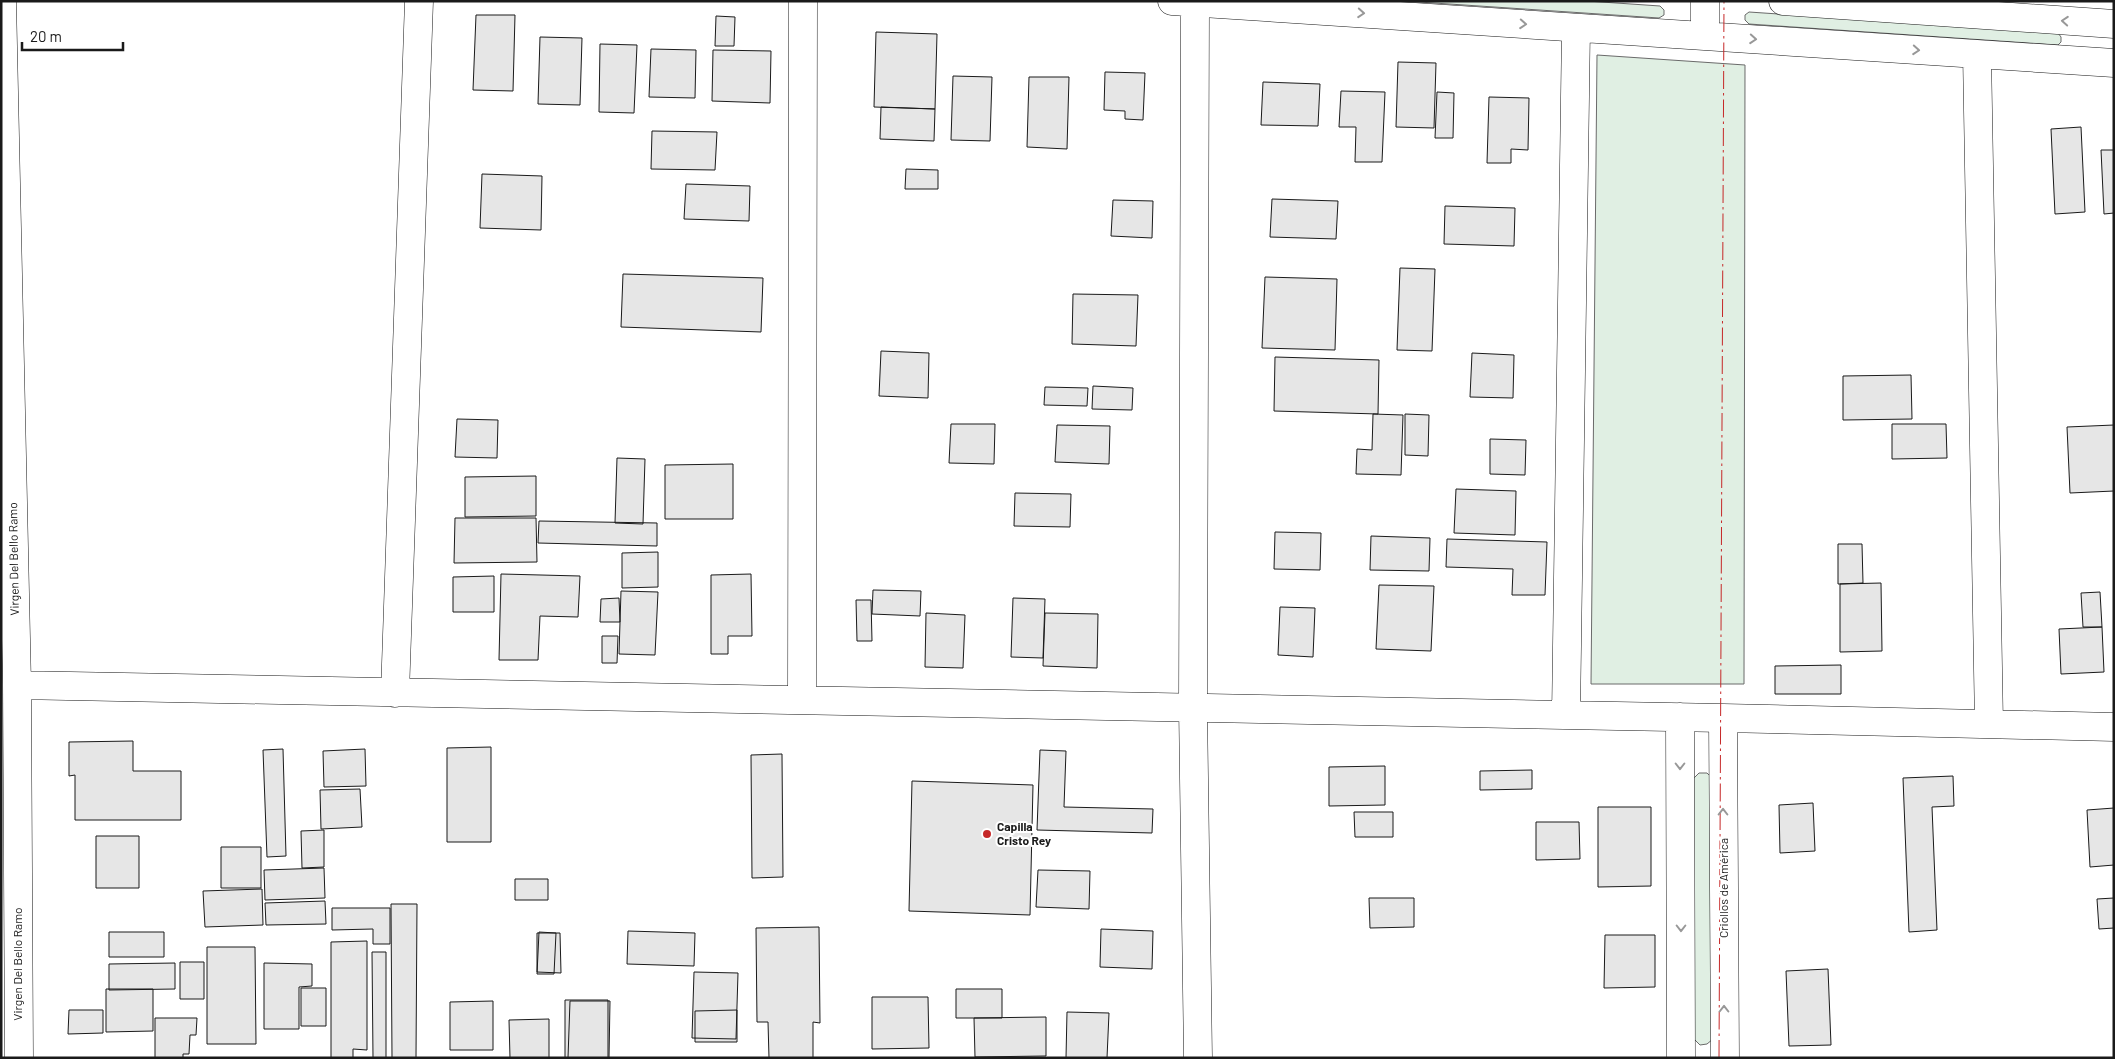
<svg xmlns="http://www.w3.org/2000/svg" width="2115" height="1059" viewBox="0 0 2115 1059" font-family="Barlow,sans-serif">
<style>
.green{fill:#e0efe3;stroke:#6a6a6a}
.building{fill:#e6e6e6;stroke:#1a1a1a}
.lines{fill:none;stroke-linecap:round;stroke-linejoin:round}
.minor-casing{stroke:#1a1a1a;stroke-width:29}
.minor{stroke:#fff;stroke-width:28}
.power{stroke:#c62828;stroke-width:1;stroke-dasharray:18 4 2.5 4;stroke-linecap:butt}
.oneway{stroke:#989898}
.poi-dot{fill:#c62828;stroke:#fff;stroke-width:2}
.labels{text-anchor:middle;stroke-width:4;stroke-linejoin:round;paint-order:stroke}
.street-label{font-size:12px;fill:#1a1a1a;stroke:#fff}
.poi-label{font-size:12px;font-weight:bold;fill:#1a1a1a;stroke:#fff;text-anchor:start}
</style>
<rect width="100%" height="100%" fill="#fff"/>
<path class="green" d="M1404 1H1587L1660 6 1664 10V15L1659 18Z
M1749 12 2058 33 2061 37V42L2058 45 1749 24 1745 20V15Z
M1597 55 1745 65 1744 684H1591Z
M1699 773H1707L1710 776 1713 1039 1707 1044 1700 1045 1694 1039 1693 779Z"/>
<path class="building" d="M476 15H515L513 91 473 90Z
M716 16 735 17 734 46H715Z
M876 32 937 34 935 109 874 107Z
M540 37 582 38 580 105 538 104Z
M600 44 637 45 634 113 599 112Z
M651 49 696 50 695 98 649 97Z
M713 50 771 51 770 103 712 101Z
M1398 62 1436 63 1434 128 1396 127Z
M1105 72 1145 73 1143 120 1125 119V111L1104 110Z
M953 76 992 77 990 141 951 140Z
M1029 77H1069L1067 149 1027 147Z
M1263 82 1320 84 1318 126 1261 125Z
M1341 91 1385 92 1382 162H1355L1356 127H1339Z
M1437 92 1454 93 1453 138H1435Z
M1489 97 1529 98 1528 150 1511 149V163H1487Z
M881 107 935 109 934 141 880 139Z
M2081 127 2085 212 2055 214 2051 129Z
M652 131 717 132 715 170 651 169Z
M2101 150H2114V213L2104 214Z
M906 169 938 170V189H905Z
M482 174 542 176 541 230 480 228Z
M686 184 750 186 749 221 684 219Z
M1272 199 1338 201 1336 239 1270 237Z
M1113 200 1153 201 1152 238 1111 236Z
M1445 206 1515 208 1514 246 1444 244Z
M1400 268 1435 269 1432 351 1397 350Z
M623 274 763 278 761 332 621 327Z
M1265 277 1337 279 1335 350 1262 348Z
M1073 294 1138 295 1136 346 1072 344Z
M881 351 929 353 928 398 879 396Z
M1472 353 1514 355 1513 398 1470 397Z
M1275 357 1379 360 1378 414 1274 411Z
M1911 375 1912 419 1843 420V376Z
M1093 386 1133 388 1132 410 1092 409Z
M1045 387 1088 388 1087 406 1044 405Z
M1373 414 1403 415 1401 475 1356 474 1357 449 1372 450Z
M1405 414 1429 415 1428 456 1405 455Z
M457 419 498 420 497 458 455 457Z
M951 424H995L994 464 949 463Z
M1892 424H1946L1947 458 1892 459Z
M1057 425 1110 426 1109 464 1055 462Z
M2114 425V491L2070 493 2067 427Z
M1490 439 1526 440 1525 475 1490 474Z
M617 458 645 459 643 524 615 523Z
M733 464V519H665V465Z
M536 476V516L465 517V477Z
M1456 489 1516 491 1515 535 1454 533Z
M1015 493 1071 494 1070 527 1014 526Z
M455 518H536L537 562 454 563Z
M539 521 657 523V546L538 543Z
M1275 532 1321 533 1320 570 1274 569Z
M1371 536 1430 538 1429 571 1370 570Z
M1447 539 1547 542 1545 595H1512L1513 569 1446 567Z
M1838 544H1862L1863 583 1838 584Z
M658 552V587L622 588V553Z
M501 574 580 576 578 617 540 616 538 660H499Z
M751 574 752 636H728V654H711V575Z
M494 576V612H453V577Z
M1881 583 1882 651 1840 652V584Z
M1379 585 1434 586 1431 651 1376 649Z
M873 590 921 591 920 616 872 614Z
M621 591 658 592 655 655 619 654Z
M2100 592 2102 627H2083L2081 593Z
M619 598 620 622H600L601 599Z
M1013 598 1045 599 1043 658 1011 657Z
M856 600H871L872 641H857Z
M1280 607 1315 608 1313 657 1278 655Z
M926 613 965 615 963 668 925 667Z
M1045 613 1098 614 1097 668 1043 666Z
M2102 627 2104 672 2061 674 2059 629Z
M602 636H618L617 663H602Z
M1841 665V694H1775V666Z
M133 741V771H181V820H75V775L69 776V742Z
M491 747V842H447V748Z
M283 749 286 856 267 857 263 750Z
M365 749 366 786 324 787 323 751Z
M1040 750 1066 751 1064 807 1153 809 1152 833 1037 830Z
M782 754 783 877 752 878 751 755Z
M1385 766V805L1329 806V767Z
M1532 770V789L1480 790V771Z
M1953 776 1954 806 1932 807 1937 930 1909 932 1903 778Z
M912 781 1033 785 1030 915 909 911Z
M360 789 362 827 321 829 320 790Z
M1813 803 1815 851 1780 853 1779 805Z
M1598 807H1651V886L1598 887Z
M2114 808V865L2090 867 2087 810Z
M1354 812H1393V837H1355Z
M1536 822H1579L1580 859 1536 860Z
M324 830V867L302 868 301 831Z
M96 836H139V888H96Z
M221 847H261V888H221Z
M324 868 325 898 265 900 264 870Z
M1038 870 1090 871 1089 909 1036 907Z
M515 879H548V900H515Z
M262 889 263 925 205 927 203 891Z
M1369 898H1414V927L1370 928Z
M2114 898V928L2099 929 2097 899Z
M325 901 326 924 266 925 265 903Z
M391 904H417L416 1058H392Z
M332 908H390V944H373V929L332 930Z
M819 927 820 1023 813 1022V1058H769L768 1022H757L756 928Z
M1101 929 1153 931 1152 969 1100 967Z
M628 931 695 933 694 966 627 964Z
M109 932H164V957H109Z
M539 932 556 933 554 974H537Z
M537 933H560L561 973 537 972Z
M1605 935H1655V987L1604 988Z
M367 941V1050L353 1049V1058H331V942Z
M207 947H255L256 1044H207Z
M372 952H386V1058H373Z
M180 962H204V999H180Z
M175 963V989L109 990V964Z
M264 963 312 964V986L299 987V1029H264Z
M1828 969 1831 1045 1789 1046 1786 971Z
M694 972 738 973 736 1039 692 1038Z
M301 988H326V1026H301Z
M106 989H153V1031L106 1032Z
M956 989H1002V1018H956Z
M872 997H928L929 1048 872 1049Z
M565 1000H608V1058H565Z
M493 1001V1050H450V1002Z
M570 1001H610L609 1058H568Z
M69 1010H103V1033L68 1034Z
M737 1010V1042H695V1011Z
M1067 1012 1109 1013 1107 1058H1066Z
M1046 1017V1056L975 1057 974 1018Z
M155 1018H197L196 1035H190L189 1054H183V1058H155Z
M549 1019V1058H510L509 1020Z"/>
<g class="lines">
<defs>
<path id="minor" d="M2 1 17 685 19 1058
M1172 1 2114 63
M1783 1 2114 24
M1195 3 1193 708 1198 1058
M1705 36V1
M1977 54 1989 724
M17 685 1723 718 2114 727
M395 693 419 1
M802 700 803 1
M1566 715 1576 28
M1680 717 1681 1058
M1723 718 1725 1058"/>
</defs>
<use href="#minor" class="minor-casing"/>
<use href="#minor" class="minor"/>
<path class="power" d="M1719 1058 1724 1"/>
</g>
<defs><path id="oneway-chevron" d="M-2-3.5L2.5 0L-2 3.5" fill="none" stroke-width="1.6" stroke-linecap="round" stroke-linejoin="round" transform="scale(1.25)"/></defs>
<g class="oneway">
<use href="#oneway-chevron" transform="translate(1361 13) rotate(4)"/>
<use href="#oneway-chevron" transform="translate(2065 21) rotate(-176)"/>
<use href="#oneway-chevron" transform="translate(1523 24) rotate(4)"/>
<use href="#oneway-chevron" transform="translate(1753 39) rotate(4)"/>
<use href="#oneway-chevron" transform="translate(1916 50) rotate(4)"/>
<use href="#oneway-chevron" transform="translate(1680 766) rotate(90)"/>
<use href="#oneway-chevron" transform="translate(1723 812) rotate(-90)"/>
<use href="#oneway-chevron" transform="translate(1681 928) rotate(90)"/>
<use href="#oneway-chevron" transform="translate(1724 1009) rotate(-90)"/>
</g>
<circle class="poi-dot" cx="987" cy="834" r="5"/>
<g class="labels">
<g class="street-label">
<text transform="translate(14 559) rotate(-91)" y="4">Virgen Del Bello Ramo</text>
<text transform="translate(1724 888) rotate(-90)" y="4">Criollos de América</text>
<text transform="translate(18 964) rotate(-90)" y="4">Virgen Del Bello Ramo</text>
</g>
<g class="poi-label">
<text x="997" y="831">Capilla<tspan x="997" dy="14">Cristo Rey</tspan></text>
</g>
</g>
<rect width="2115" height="1059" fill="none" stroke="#1a1a1a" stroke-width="5"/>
<path d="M22 42v8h101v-8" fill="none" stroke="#1a1a1a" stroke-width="2.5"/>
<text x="30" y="42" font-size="15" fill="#1a1a1a" stroke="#ffffff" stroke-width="4" paint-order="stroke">20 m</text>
</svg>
